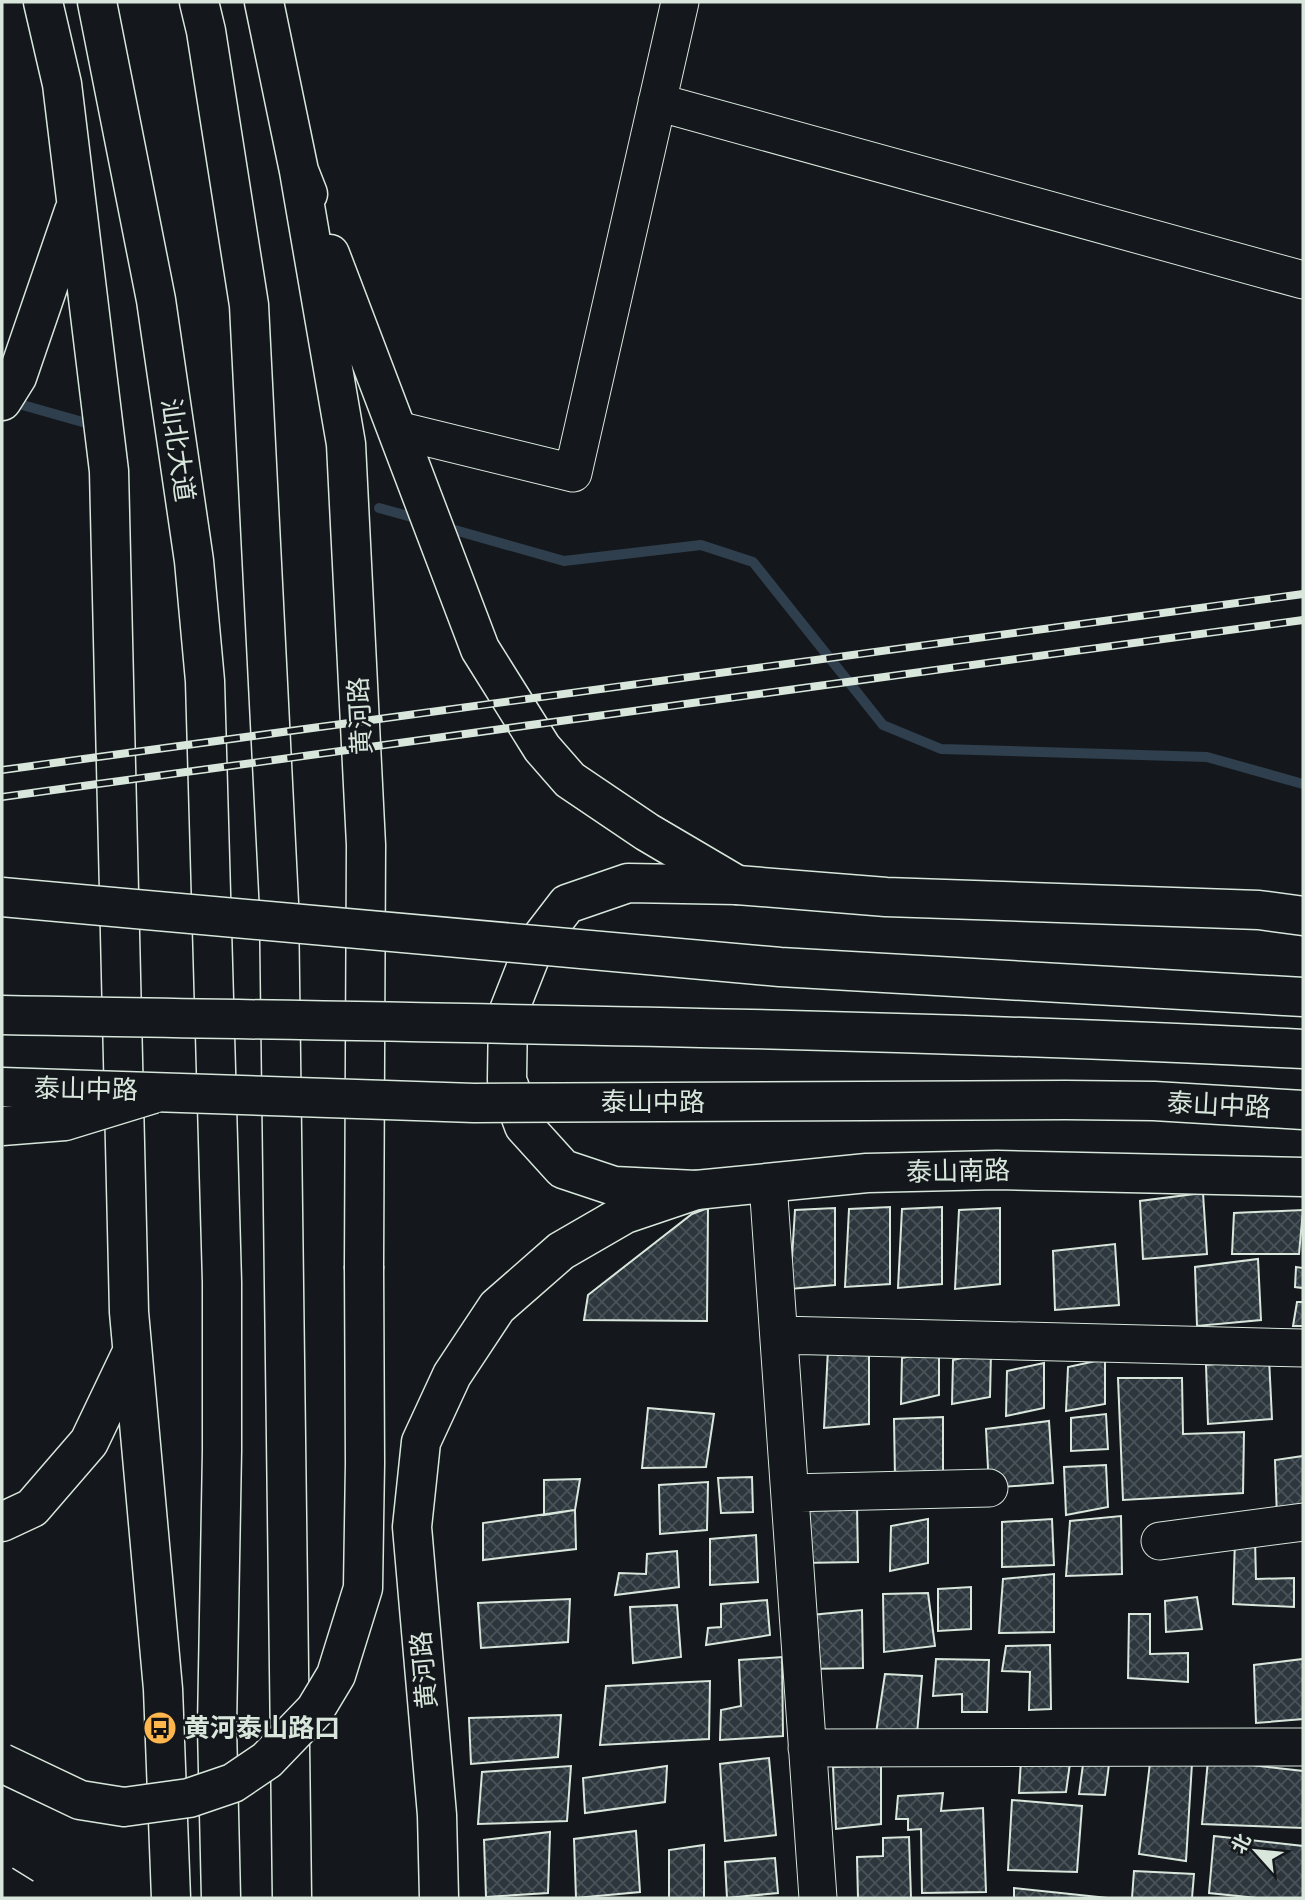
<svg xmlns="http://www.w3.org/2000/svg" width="1305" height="1900" viewBox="0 0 1305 1900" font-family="Cabin,'Noto Sans SC',sans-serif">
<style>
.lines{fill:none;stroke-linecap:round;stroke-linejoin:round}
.stream{stroke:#2f3f4d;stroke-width:10}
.building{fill:url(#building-cross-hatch);stroke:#d8e6dc;stroke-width:2}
.minor-casing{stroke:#d8e6dc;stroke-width:39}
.major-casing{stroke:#d8e6dc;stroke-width:41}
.highway-casing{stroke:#d8e6dc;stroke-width:41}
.minor{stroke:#14181c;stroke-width:37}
.major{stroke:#14181c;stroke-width:38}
.highway{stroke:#14181c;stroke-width:38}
.rail-casing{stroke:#d8e6dc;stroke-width:8}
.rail{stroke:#14181c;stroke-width:5;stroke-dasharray:16;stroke-linecap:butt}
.major-bridge-casing{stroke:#d8e6dc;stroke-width:41;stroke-linecap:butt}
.highway-bridge-casing{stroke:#d8e6dc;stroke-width:41;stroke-linecap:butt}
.major-bridge{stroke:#14181c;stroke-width:38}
.highway-bridge{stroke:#14181c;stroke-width:38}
.labels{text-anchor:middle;stroke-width:5;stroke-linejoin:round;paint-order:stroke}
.street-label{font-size:26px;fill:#d8e6dc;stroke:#14181c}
.poi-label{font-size:26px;font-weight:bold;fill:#d8e6dc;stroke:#14181c;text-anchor:start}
</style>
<defs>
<pattern id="building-cross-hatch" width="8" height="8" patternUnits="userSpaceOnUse" patternTransform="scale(1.75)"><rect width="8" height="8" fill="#2c363c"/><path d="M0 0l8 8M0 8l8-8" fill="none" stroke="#4a5358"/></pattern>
</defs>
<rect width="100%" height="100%" fill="#14181c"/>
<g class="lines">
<path class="stream" d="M12 402 86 423
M379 508 419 519
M444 527 564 561 701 545 753 562 883 725 941 749 1207 757 1303 784"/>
</g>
<path class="building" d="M1203 1193 1207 1254 1143 1259 1140 1201Z
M890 1207V1284L845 1287 849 1209Z
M942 1207V1284L898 1288 902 1209Z
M708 1208 707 1321 584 1320 588 1295 692 1214Z
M835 1208V1285L790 1289 795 1210Z
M1000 1208V1284L955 1289 959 1210Z
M1303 1210 1299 1254H1232L1234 1213Z
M1115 1244 1119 1305 1055 1310 1053 1251Z
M1258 1259 1261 1320 1197 1326 1195 1267Z
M1296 1267 1303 1268V1288L1295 1287Z
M1297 1302H1303V1326H1293Z
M869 1347V1424L824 1428 828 1349Z
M939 1351V1395L901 1404 902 1358Z
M991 1352 990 1397 952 1404 953 1360Z
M1269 1358 1272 1419 1208 1424 1206 1365Z
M1105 1359V1404L1066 1411 1068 1367Z
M1044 1363V1408L1006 1416 1007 1371Z
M1118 1378H1182L1183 1434 1244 1432 1243 1493 1123 1500Z
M648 1408 714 1414 706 1467 642 1468Z
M1106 1414 1108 1449 1071 1451V1418Z
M943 1417V1474L895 1479 894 1419Z
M1049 1421 1053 1483 989 1488 986 1429Z
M1303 1456V1516L1277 1518 1275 1460Z
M1106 1465 1108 1507 1066 1515 1064 1467Z
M752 1477 753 1512 721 1513 718 1478Z
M580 1479 575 1510 544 1515V1480Z
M708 1482 707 1530 660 1534 659 1485Z
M857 1504 858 1562 802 1563 806 1509Z
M575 1510 576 1549 483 1560V1523Z
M1121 1516 1122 1574 1066 1576 1070 1521Z
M928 1519V1563L890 1571 891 1526Z
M1052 1519 1054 1565 1002 1567V1522Z
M756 1535 758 1582 710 1585V1539Z
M1235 1539H1255L1256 1579 1294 1578V1607L1233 1604Z
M677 1551 679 1587 615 1595 619 1573 646 1574 647 1554Z
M1054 1574V1632L999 1633 1003 1579Z
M971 1587V1629L938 1631V1589Z
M928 1593 935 1646 884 1652 883 1594Z
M1197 1597 1202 1629 1166 1632 1165 1601Z
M570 1599 568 1642 481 1648 478 1603Z
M767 1600 770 1635 706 1645 708 1628 721 1627V1604Z
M677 1605 681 1657 633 1663 630 1607Z
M862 1610 863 1668 808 1669 811 1615Z
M1129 1614H1150V1654L1188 1653V1682L1128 1678Z
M1050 1645 1051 1709 1029 1710 1030 1672 1002 1671 1006 1646Z
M782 1657 783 1736 720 1740 721 1710 741 1706 739 1660Z
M936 1659 989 1660 987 1712H962V1694L933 1696Z
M1303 1659V1719L1256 1723 1254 1665Z
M885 1674 922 1676 917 1734 876 1733Z
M710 1681 709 1739 600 1745 606 1686Z
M561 1715 558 1757 471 1764 469 1718Z
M1071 1756 1066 1792 1019 1793 1021 1760Z
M1084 1757H1110L1105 1795 1079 1794Z
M769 1758 776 1835 725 1841 720 1764Z
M1208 1760 1303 1771V1828L1202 1824Z
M1150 1763H1192L1186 1861 1139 1854Z
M571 1766 567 1821 478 1824 482 1772Z
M667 1766 665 1802 585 1813 583 1778Z
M881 1766V1824L836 1829 833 1767Z
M943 1793 941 1811 983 1808 986 1892 922 1893 921 1829 908 1830V1819H896L898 1796Z
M1012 1800 1082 1806 1077 1872 1008 1870Z
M636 1831 640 1892 576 1898 574 1839Z
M550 1832 548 1893 486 1897 484 1840Z
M1214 1836 1303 1846V1898H1257L1209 1893Z
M909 1837 911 1898H858L857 1857 883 1856V1838Z
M704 1845V1898H669V1850Z
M775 1858 778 1893 727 1898 725 1862Z
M1134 1871 1194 1874 1192 1898H1132Z
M1014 1888 1108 1898H1014Z"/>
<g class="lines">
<defs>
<path id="minor" d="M657 102 1303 280
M397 430 573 473 680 2
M768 1183 818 1898
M779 1335 1303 1348
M790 1493 989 1488
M1160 1541 1303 1522
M807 1748 1303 1747"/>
<path id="major" d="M43 2 62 84 109 471 129 1312 163 1689 171 1898
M264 2 299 171 308 194
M299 171 346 444 366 845 364 1266
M330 254 480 649 542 748 570 780 647 832 737 885
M2 401 17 377 74 211
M2 1522 32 1508 89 1442 132 1352
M439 1898 437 1815 412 1527 421 1442 452 1375 497 1307 561 1251 625 1214 696 1190"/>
<path id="highway" d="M97 2 156 300 194 561 205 681 222 1282V1451L217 1727 221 1898
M199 2 206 31 249 305 279 903 292 1898
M1303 916 1259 910 886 897 737 885 628 883 567 904 534 947 508 1013 507 1080 524 1126 563 1169 614 1186 696 1190 867 1173 997 1170 1303 1177"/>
</defs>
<use href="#minor" class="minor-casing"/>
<use href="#major" class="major-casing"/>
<use href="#highway" class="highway-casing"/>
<use href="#minor" class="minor"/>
<use href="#major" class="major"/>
<use href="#highway" class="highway"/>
<defs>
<path id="rail" d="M2 770 1303 594
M2 797 1303 620"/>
</defs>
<use href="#rail" class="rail-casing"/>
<use href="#rail" class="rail"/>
<defs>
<path id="major-bridge" d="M2 897 780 967 1303 997
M2 1126 65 1121 153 1094
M2 1763 80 1800 124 1807 189 1798 233 1783 267 1760 315 1710 336 1675 363 1588 365 1463 364 1266
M2 1885 23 1898"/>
<path id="highway-bridge" d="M2 1015C436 1023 870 1027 1303 1049
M2 1087 474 1103 1066 1100 1154 1101 1303 1110"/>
</defs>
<use href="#major-bridge" class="major-bridge-casing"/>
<use href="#highway-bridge" class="highway-bridge-casing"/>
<use href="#major-bridge" class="major-bridge"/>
<use href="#highway-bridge" class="highway-bridge"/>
</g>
<defs>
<symbol id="bus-disc" viewBox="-11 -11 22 22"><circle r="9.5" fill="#ffb74d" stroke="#14181c"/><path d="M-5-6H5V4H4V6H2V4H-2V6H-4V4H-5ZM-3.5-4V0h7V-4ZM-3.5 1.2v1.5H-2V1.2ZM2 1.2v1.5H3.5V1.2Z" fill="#111"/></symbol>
</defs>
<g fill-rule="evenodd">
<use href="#bus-disc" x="141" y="1709" width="38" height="38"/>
</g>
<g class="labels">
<g class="street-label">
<text transform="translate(178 450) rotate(82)" y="9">汕北大道</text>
<text transform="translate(360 716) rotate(-93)" y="9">黄河路</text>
<text transform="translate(86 1089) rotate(1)" y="9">泰山中路</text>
<text x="653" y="1111">泰山中路</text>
<text transform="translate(1219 1105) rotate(3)" y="9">泰山中路</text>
<text transform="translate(958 1171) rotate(-1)" y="9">泰山南路</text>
<text transform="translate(424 1670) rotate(-95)" y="9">黄河路</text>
</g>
<g class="poi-label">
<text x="184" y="1737">黄河泰山路口</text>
</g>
</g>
<rect width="1305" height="1900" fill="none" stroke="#d8e6dc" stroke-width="7"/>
<g transform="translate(1256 1851) rotate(297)" stroke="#14181c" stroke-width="5" paint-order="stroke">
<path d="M0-5L12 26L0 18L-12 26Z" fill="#d8e6dc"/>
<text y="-10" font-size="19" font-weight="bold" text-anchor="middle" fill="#d8e6dc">北</text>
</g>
</svg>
